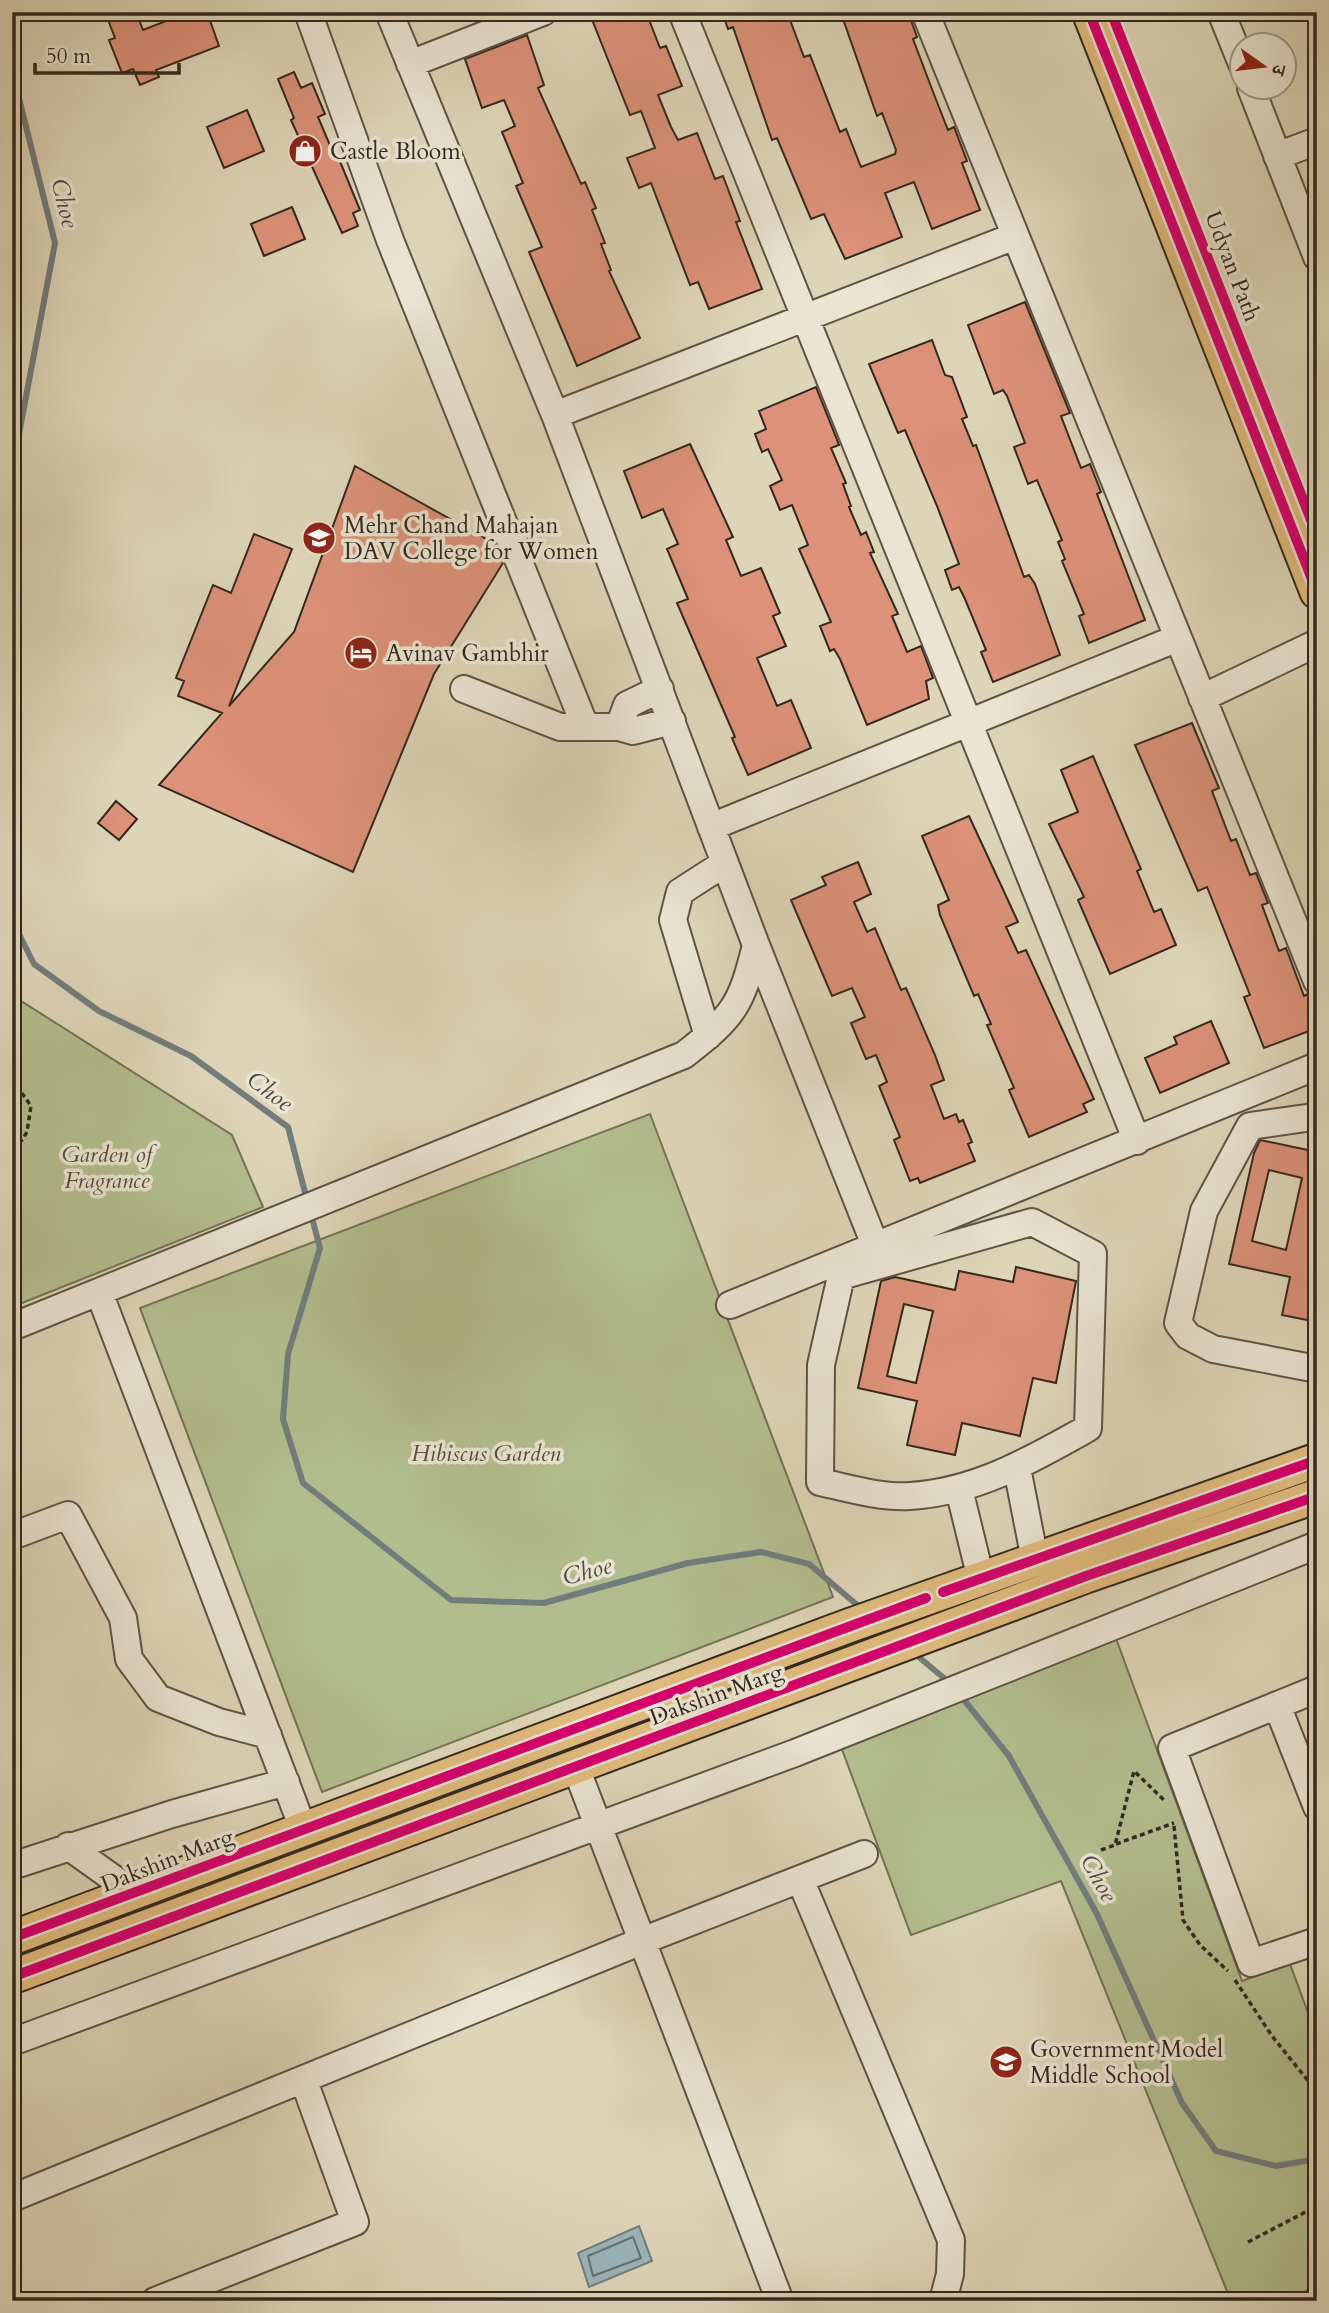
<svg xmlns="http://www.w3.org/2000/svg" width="1329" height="2313" viewBox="0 0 1329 2313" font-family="Cardo,'Noto Serif Devanagari',serif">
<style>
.green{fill:#b2bd8e;stroke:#727257;stroke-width:2}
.water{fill:#9ab5bb;stroke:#717d7d;stroke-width:2}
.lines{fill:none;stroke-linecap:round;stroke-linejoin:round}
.shore{stroke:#666e6e;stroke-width:2}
.stream{stroke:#717d7d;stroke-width:6}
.building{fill:#dc9178;stroke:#332820;stroke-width:2;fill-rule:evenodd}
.minor-casing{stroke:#5e5346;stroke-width:30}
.major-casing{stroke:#332820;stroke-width:37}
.path{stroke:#332820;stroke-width:3.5;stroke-dasharray:5 3.5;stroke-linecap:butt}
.minor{stroke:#eae4d1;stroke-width:26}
.major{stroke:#dfba7c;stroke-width:33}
.cycleway-casing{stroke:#eae4d1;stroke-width:15}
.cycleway{stroke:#d6006c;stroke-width:10}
.labels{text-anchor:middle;stroke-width:7;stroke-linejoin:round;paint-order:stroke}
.poi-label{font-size:23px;fill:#332820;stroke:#eae4d1;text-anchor:start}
.street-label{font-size:23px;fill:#332820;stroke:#eae4d1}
.park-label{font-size:23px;font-style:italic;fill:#534d3c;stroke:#eae4d1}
.water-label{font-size:24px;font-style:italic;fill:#4d4b47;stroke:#eae4d1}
</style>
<rect width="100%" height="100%" fill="#ded5b8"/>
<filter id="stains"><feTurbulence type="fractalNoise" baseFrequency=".00286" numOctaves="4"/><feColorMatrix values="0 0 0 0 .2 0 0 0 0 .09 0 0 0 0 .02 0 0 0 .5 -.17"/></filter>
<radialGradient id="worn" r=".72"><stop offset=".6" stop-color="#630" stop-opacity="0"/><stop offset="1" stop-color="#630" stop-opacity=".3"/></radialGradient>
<path class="green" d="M12 206 20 253 12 298Z
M12 990 18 999 232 1135 263 1207 12 1307Z
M650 1114 833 1597 322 1792 140 1308Z
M1114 1633 1242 1981 1290 1964 1317 2037V2287L1279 2301H1231L1061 1881 911 1935 837 1736Z"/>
<path class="water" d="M639 2226 652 2261 589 2287 578 2253Z"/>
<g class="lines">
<path class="shore" d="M633 2237 641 2258 593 2276 588 2256Z"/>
<path class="stream" d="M12 70 55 243 12 471
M12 920 34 964 99 1011 191 1056 288 1127 307 1200
M311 1214 320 1248 288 1354 283 1419 303 1483 451 1600 544 1603 688 1563 761 1552 809 1564 863 1610
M914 1653 951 1684
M960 1695 1009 1756 1097 1914 1182 2103 1216 2151 1276 2166 1317 2159"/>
</g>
<path class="building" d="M105 12H136L143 30 189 12H207L219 46 156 70 159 77 140 85 133 69 122 73 109 40 115 38Z
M589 12H646L660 48 666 46 682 86 658 95 671 127 678 140 697 133 715 179 723 176 740 221 736 222 762 289 709 309 698 282 690 285 651 183 639 188 627 158 655 148 641 111 630 115Z
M722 12H787L804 57 810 55 840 132 846 129 861 167 895 154 896 150 882 113 877 116 842 16 844 12H908L917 37 913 39 935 97 948 130 954 127 967 161 962 163 980 210 932 229 914 182 885 193 902 237 845 259 824 214 811 219 777 138 772 140 733 27 728 29Z
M527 35 544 85 538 88 581 184 585 182 596 208 592 210 605 243 601 244 611 270 609 271 640 338 577 366 529 252 542 247 516 186 523 183 502 132 515 126 504 100 482 108 465 59Z
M294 72 301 88 312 83 325 114 318 117 334 155 337 154 360 210 353 213 358 226 342 233 291 120 294 118 278 79Z
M247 110 264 151 224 168 207 127Z
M292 207 305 239 264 256 251 224Z
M1025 302 1070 413 1061 416 1081 468 1090 464 1101 492 1097 494 1145 620 1089 643 1079 616 1084 614 1062 561 1065 559 1058 542 1062 540 1037 480 1028 484 1014 447 1025 443 1007 396 1003 390 994 394 968 325Z
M932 340 945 375 952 377 967 417 962 419 973 446 976 445 1024 577 1029 575 1035 584 1060 655 993 682 981 652 986 650 965 599 959 587 952 590 945 570 959 564 937 506 905 430 898 433 869 364Z
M816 387 839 445 831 448 846 483 843 484 851 506 849 507 861 535 866 532 874 552 870 553 898 614 892 616 907 652 921 646 933 678 926 681 929 699 867 725 840 659 834 649 830 651 820 626 831 622 799 549 808 545 792 505 780 510 770 486 782 480 768 449 762 452 755 434 766 429 759 411Z
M690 444 733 537 726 540 741 576 761 568 780 613 773 616 786 646 757 658 777 706 791 700 811 748 748 775 732 738 735 737 677 603 688 599 667 549 678 544 663 509 642 518 624 471Z
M355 466 495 544 503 563 434 674 353 872 159 785 222 713 178 696 184 681 176 678 213 585 231 593 254 534 292 549 229 706 294 632Z
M1192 723 1219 788 1212 791 1231 841 1236 839 1250 875 1256 873 1268 903 1262 905 1279 951 1286 948 1304 996 1308 994 1317 1018V1028L1264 1048 1244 997 1250 995 1207 887 1198 891 1135 745Z
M1093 756 1141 869 1137 871 1154 912 1161 909 1176 945 1110 974 1078 900 1084 897 1049 824 1078 812 1061 770Z
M116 801 137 819 119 840 98 823Z
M969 816 1018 922 1006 927 1018 953 1026 950 1094 1099 1083 1104 1087 1112 1029 1137 1009 1090 1014 1088 987 1025 991 1024 978 994 974 996 940 915 938 905 949 900 922 836Z
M858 862 871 894 854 902 867 932 875 928 901 990 906 988 935 1055 944 1080 931 1085 944 1119 956 1114 959 1122 963 1120 972 1142 968 1144 975 1161 920 1183 918 1178 910 1181 894 1140 900 1137 879 1086 887 1082 876 1055 866 1059 851 1023 865 1017 852 988 832 996 791 900 826 885 822 877Z
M1211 1021 1229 1063 1160 1093 1145 1058 1177 1044 1174 1037Z
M1260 1140 1308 1150 1311 1142H1317V1322L1282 1315 1290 1277 1229 1264 1254 1153ZM1269 1170 1302 1178 1286 1250 1252 1241Z
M1016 1267 1076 1281 1056 1383 1033 1378 1020 1436 962 1423 955 1455 907 1445 917 1401 858 1388 881 1281 895 1277 955 1290 959 1271 1013 1282ZM904 1304 933 1311 916 1383 887 1376Z"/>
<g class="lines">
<defs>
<path id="minor" d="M308 12 390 240 585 726
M682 12 1137 1141
M925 12 1317 981
M1221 12 1242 64
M410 64 543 12
M1251 88 1317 257
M1277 156 1317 141
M555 415 1015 236
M464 689 560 727H619L633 731 672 721
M1202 698 1317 643
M619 727 627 705 660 689
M711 827 1178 638
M756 945 875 1245
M708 1036 673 920 680 892 725 863
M1313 1117 1250 1126 1204 1211 1178 1323 1188 1336 1213 1349 1317 1369
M1032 1222 1093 1254 1088 1428C1031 1460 976 1492 910 1496 880 1498 848 1488 820 1482L821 1365 841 1276Z
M99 1292 304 1831
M730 1305 1317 1066
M12 1327 684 1055C734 1016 741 1006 756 945L555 415 389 12
M1017 1468 1035 1560
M959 1489 981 1579
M12 1536 68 1515 123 1618 129 1659 158 1698 219 1722 268 1735
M1317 1689 1172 1748 1251 1963 1317 1941
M1277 1705 1317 1807
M576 1768 780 2301
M68 1846 135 1894
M12 1866 172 1814 286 1782
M800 1879 951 2240 950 2274 943 2301
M12 2042 795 1753 1317 1545
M12 2198 642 1941 864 1854
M155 2301 355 2222 304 2081"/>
<path id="major" d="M1089 12 1317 592
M12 1938 848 1626 1317 1460
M12 1977 1086 1576 1317 1496"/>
</defs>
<use href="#minor" class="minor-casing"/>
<use href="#major" class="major-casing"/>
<path class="path" d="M12 1079 31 1106 27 1132 12 1155
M1174 1826 1183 1920 1200 1945 1228 1971
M1116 1844 1174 1823
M1101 1850 1115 1845 1134 1771 1166 1802
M1235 1980 1272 2036 1309 2082 1317 2110
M1248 2242 1317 2206"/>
<use href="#minor" class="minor"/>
<use href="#major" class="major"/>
<defs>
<path id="cycleway" d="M1089 12 1317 592
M1111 12 1317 535
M943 1592 1317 1460
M12 1938 926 1598
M12 1977 1086 1576 1317 1496"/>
</defs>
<use href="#cycleway" class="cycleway-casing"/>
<use href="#cycleway" class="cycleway"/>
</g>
<defs>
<symbol id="shop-disc" viewBox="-11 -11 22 22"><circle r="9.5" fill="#8f2418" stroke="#eae4d1"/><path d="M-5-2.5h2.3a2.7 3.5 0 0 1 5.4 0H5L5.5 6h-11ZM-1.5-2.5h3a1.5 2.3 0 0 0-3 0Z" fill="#fff"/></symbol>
<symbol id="university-disc" viewBox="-11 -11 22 22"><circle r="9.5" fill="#8f2418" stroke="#eae4d1"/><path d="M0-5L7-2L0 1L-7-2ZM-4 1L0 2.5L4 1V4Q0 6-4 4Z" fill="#fff"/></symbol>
<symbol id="hotel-disc" viewBox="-11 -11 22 22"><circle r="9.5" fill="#8f2418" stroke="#eae4d1"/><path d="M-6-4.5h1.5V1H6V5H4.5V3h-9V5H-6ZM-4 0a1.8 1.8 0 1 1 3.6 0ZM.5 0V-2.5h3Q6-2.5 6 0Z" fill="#fff"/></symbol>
<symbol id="school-disc" viewBox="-11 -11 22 22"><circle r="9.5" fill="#8f2418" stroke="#eae4d1"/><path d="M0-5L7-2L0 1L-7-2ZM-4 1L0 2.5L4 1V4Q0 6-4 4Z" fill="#fff"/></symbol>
</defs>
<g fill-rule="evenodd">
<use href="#shop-disc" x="286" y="132" width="38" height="38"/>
<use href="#university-disc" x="300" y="519" width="38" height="38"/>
<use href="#hotel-disc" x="342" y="634" width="38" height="38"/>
<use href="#school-disc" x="987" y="2043" width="38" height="38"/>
</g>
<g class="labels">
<g class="poi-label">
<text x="330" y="159">Castle Bloom</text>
<text x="344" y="533">Mehr Chand Mahajan<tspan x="344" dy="26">DAV College for Women</tspan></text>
<text x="386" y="661">Avinav Gambhir</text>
<text x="1030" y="2057">Government Model<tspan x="1030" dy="26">Middle School</tspan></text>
</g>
<g class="street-label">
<text transform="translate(1233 266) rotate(69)" y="8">Udyan Path</text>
<text transform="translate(716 1694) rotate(-20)" y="8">Dakshin Marg</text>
<text transform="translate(167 1860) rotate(-21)" y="8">Dakshin Marg</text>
</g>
<g class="park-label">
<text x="107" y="1162">Garden of<tspan x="107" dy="26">Fragrance</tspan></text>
<text x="486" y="1461">Hibiscus Garden</text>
</g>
<g class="water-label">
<text transform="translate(65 203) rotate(76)" y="8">Choe</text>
<text transform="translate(270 1091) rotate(37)" y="8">Choe</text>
<text transform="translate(587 1571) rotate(-15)" y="8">Choe</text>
<text transform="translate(1099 1878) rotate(61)" y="8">Choe</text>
</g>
</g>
<rect width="1329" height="2313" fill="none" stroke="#ded5b8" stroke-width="42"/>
<rect x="14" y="14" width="1301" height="2285" fill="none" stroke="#332820" stroke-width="3.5"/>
<rect x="21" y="21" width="1287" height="2271" fill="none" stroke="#332820" stroke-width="2"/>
<g transform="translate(1263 66) rotate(104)"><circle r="33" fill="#eae4d1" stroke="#a1998a" stroke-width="2"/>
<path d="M0-5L12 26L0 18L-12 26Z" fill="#8f2418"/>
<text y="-10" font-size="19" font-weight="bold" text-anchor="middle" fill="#332820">उ</text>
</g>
<path d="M35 63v10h144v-10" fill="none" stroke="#332820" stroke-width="3.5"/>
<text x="46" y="63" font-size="21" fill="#332820" stroke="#eae4d1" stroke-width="5" paint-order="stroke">50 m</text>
<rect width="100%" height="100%" filter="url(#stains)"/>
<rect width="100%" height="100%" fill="url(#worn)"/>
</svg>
